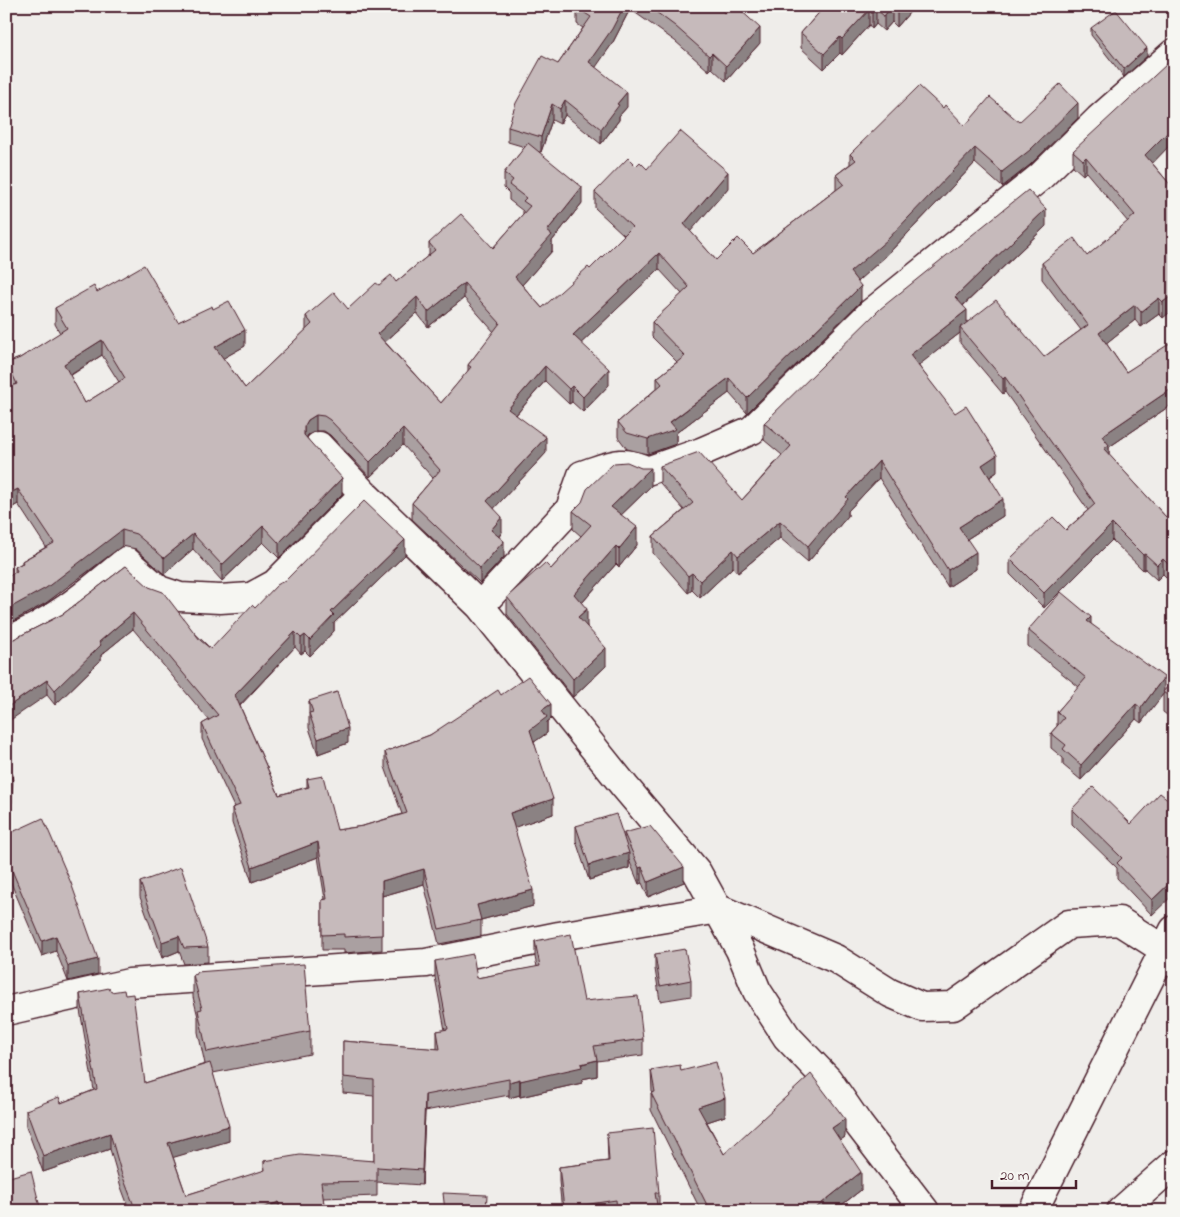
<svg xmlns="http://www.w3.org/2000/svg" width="1180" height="1217" viewBox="0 0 1180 1217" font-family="'Indie Flower',sans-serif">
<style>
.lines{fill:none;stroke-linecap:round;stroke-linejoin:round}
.minor-casing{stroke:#4a1f2b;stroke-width:31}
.minor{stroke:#f6f6f2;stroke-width:28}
.wall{fill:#aaa0a1;stroke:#4a1f2b;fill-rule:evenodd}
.shaded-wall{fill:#8b8283;stroke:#4a1f2b}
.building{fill:#c6babb;stroke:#4a1f2b;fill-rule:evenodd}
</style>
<rect width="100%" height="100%" fill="#efedea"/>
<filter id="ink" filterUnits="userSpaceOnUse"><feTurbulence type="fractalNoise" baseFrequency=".02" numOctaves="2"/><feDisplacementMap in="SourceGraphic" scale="10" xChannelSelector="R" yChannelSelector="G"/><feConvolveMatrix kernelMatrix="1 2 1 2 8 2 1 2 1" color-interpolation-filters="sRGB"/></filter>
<g filter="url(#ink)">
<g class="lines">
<defs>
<path id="minor" d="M319 446 364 494 480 606 625 787 697 872 740 950 757 991 787 1037 828 1080 859 1125 925 1211
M480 606 570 509 582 475C608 467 622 457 647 471L701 452 752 430 870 314 1040 177 1099 119 1174 53
M6 641C52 624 89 592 126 561L159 590 180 597 220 599 251 597 275 584 364 494
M6 1011 129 983 426 963 559 936 719 909 836 959 890 993 922 1007 953 1006 1069 924 1119 921 1163 949 1174 963
M1033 1211 1174 930
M1121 1211 1174 1164"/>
</defs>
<use href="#minor" class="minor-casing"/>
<use href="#minor" class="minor"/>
</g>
<path class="wall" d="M578 6H716L760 43 726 81 712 68 709 71 675 41 630 9 612 44 595 67 627 107 619 116V120L601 144 565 115 560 124 552 120 541 152H539L582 203 552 241V251L522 285 542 308 590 269 624 235 595 208V192L636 166 728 188 690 231 716 260 753 253 836 190V175L850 164V154L943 108 965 126 1078 118 1030 165 1002 187 975 163 887 255 857 281 861 301 747 413 729 393 676 433V444L648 454 627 449 618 437V422L657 388V378L677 362 652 337V322L682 294 659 269 581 343 609 385 583 412 572 402 569 404 545 381 516 415 546 453 494 508 502 532 499 537 504 557 480 583 412 519V503L433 478 403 445 370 477 330 435 324 431H316L308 435 307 438 342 494 279 558 263 542 222 581 193 549 164 574 136 549 122 546 46 603 6 625V578L15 572V567L22 563V561L46 547 18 504 6 511V388L11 387 7 378V363L20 358 60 333 55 324V308L97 292 178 322 213 309 245 346 223 358 245 388 306 330V316L348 309 379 285 396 282 429 255V243L493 248 523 214V211L509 200V193L504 188V173L525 147 508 142V127L558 64 583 28 577 24V8ZM464 298 494 332 468 365V371L441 403 385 342 417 313 428 327ZM102 355 119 382 85 403 70 376Z
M825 6H915L897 27 892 22 884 31 876 24 872 29 869 25 842 55 840 53 824 69 801 48V33Z
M1091 28 1147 56 1124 77 1091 35Z
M1174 72V141L1152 163 1174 189 1163 318 1159 314 1141 327 1135 320 1106 343 1126 372 1174 344V403L1109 447V455L1165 516 1174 524V585L1163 574 1157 580 1145 569 1143 570 1112 540 1044 608 1010 574V559L1066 530 1088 510 1005 392 1003 394 960 343V333L918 365 997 472 990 477 1003 516 967 539 976 569 948 587 879 478 848 511V516L808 562 780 538 738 573 733 567 700 598 692 590 688 593 653 553V536L684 510 660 483V466L742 500 782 455 764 440V423L1046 226 963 306 967 322 1044 357 1081 330 1042 279V263L1087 256 1128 222 1086 172 1083 175 1073 166V151Z
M641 468 651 486 621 515 637 545 619 567 616 564 582 603 587 627 606 666 573 697 507 614V597L551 569 581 536 573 529V511Z
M405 555 334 623V631L310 656 305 651 301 654 295 647 240 706 279 795 307 787V779L337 830 363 826 402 814 385 767V752L430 735 501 695 551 719 547 722V733L534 742 553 814 514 827 533 906 481 920V936L439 944 424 884 382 896V950L344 953V950H322V900L325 899 318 857 252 882 232 823V808L234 807 202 739V724L209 720 133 629 101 655V660L55 705 47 695 12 640 63 614 126 566 211 649 255 608Z
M1091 624 1164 692 1174 679V720L1163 712V693L1141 723 1136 719 1081 780 1063 765V758L1051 748V733L1057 726V712L1079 687 1028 646V630Z
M309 701 348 743 318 754 309 728Z
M1174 804V864L1152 915 1117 878V868L1072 824V809L1131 824Z
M576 826 624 838V833L684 882 648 897 642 883 639 884 629 860V868L589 880 576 841Z
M6 835 98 974 68 981 56 951 42 956 8 876Z
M140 882 208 947V962L184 964 179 951 162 958 140 897Z
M535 941 584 1001 643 1039V1055L597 1061V1076L582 1079V1083L520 1097V1095L509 1098V1095L425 1111 422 1185 377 1182V1196L323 1198 325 1211H130L121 1187 110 1149 43 1172 26 1126V1110L61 1103 94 1090 80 1010V994L111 992 125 995 145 1083 205 1064 198 1032V1017L193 997V975L196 974V972L310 1031V1054L213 1073 229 1141 173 1157 186 1195 264 1171V1161H374V1096L343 1093V1041L437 1049V1031L445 1030 435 977V961L477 978 537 967 535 957Z
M655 954 691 980V996L660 1001 655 969Z
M651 1070 681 1071 725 1116 707 1122 724 1154 845 1137 840 1140 861 1190 834 1211H701L651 1110V1093L652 1092Z
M607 1133 659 1193V1207H658V1211H562L559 1181V1167L608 1161Z"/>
<path class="shaded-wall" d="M624 6H630V9L612 44 589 77V62Z
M892 6V22L884 31V16Z
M902 6H915L897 27V12Z
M876 9V24L872 29V13Z
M869 10V25L842 55V39Z
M760 28V43L726 81V66Z
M840 37V53L824 69V54Z
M1147 48V56L1124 77V69Z
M712 53V68L709 71V56Z
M627 92V107L619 116V120L601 144V129L617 104Z
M565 100V115L560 124V109Z
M1078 103V118L1030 165 1002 187V172Z
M552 104V120L541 152V137Z
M1174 126V141L1145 171V155Z
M975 148V163L887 255 850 288V272Z
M1086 157V172L1083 175V160Z
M728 172V188L684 239V224Z
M582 187V203L552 241V251L515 293V277L547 231Z
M1046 209V226L955 313V297Z
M659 253V269L573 351V335Z
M464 283V298L428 327V312Z
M861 286V301L747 413V398Z
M1174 294V309L1163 318V302Z
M417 297V313L377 349V334Z
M1159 298V314L1141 327V312Z
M1135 305V320L1099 349V333Z
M967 310V327L960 328V333L910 372V355Z
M245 330V346L215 363V347Z
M102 340V355L64 379V364Z
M545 366V381L508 424V409Z
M609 369V385L583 412V397Z
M1005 377V392L1003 394V379Z
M729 378V393L676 433V444L648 454V439Z
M572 386V402L569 404V389Z
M1174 387V403L1109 447V460L1104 464 1102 436Z
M316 415V431L308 435 304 442V427L308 420Z
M403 429V445L370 477V462Z
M546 437V453L487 516V501Z
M997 455V472L982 482V465Z
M879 461V478L848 511V516L808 562V546L846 497Z
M651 468V486L611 525V507Z
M342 478V494L279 558V543Z
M18 489V504L6 511V495Z
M1003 499V516L959 544V527Z
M502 517V532L491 546V530Z
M780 521V538L738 573V556Z
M1112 524V540L1044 608V593Z
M263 526V542L222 581V565Z
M637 527V545L619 567V549Z
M122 530V546L46 603 6 625V610Z
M193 534V549L164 574V558Z
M405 540V555L334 623V631L310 656V640L331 612Z
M504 541V557L480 583V568Z
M616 546V564L574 612V594Z
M733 550V567L700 598V581Z
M976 552V569L948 587V570Z
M1145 554V569L1143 570V555Z
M1163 559V574L1157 580V565Z
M692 573V590L688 593V576Z
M587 609V627L578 635V617Z
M133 613V629L101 655V660L55 705V690L99 642Z
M1091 617V632L1087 621Z
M295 632V647L235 710V695Z
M305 635V651L301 654V638Z
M606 648V666L573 697V679Z
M1164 677V693L1141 723V708Z
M47 680V695L6 723V708Z
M551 704V719L547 722V733L530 745V730L542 710Z
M1136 704V719L1081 780V765Z
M348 728V743L318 754V739Z
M13 775 12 803 6 808V779Z
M553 799V814L510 829V813Z
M318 842V857L252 882V867Z
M1174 849V864L1166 874V858Z
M629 853V868L589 880V865Z
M8 861V876L6 877V862Z
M642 867V883L639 884V868Z
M684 867V882L648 897V882Z
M424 869V884L382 896V881Z
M1174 879V894L1152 915V900Z
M533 890V906L477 921V905Z
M56 936V951L42 956V941Z
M179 936V951L162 958V942Z
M98 959V974L68 981V966Z
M597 1060V1076L582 1079V1083L520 1097V1081Z
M520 1079V1095L509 1098V1082Z
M425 1095V1111L422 1185V1170Z
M725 1098V1116L698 1125V1107Z
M845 1119V1137L832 1146V1128Z
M229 1126V1141L168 1159V1143Z
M110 1133V1149L43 1172V1156Z
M861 1172V1190L834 1211H812Z
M279 1202V1211H254Z"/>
<path class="building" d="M578 6H624L612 29 589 62 627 92 617 104 619 105 601 129 565 100 560 109 552 104 541 137 508 127 516 103 542 56 558 64 591 17 577 8Z
M648 6H716L725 13 731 7 735 10 737 7 760 28 726 66 712 53 709 56 675 26Z
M825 6H902L897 12 892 6 884 16 876 9 872 13 869 10 842 39 840 37 824 54 801 33Z
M1116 10 1147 48 1124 69 1091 28Z
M1167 64 1174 72V126L1145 155 1174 189V294L1163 302 1159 298 1141 312 1135 305 1099 333 1126 372 1172 342 1174 344V387L1102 436 1109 445 1104 449 1165 516 1174 524V570L1163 559 1157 565 1145 554 1143 555 1112 524 1044 593 1010 559 1053 517 1066 530 1095 504 1005 377 1003 379 960 328 996 300 1044 357 1088 325 1042 263 1074 238 1087 256 1135 215 1086 157 1083 160 1073 151Z
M1060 84 1078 103 1030 150 1002 172 975 148 887 240 850 272 861 286 747 398 729 378 670 422 676 429 648 439 627 433 618 422 662 384 657 378 685 356 652 322 689 287 659 253 573 335 609 369 583 397 572 386 569 389 545 366 508 409 546 437 487 501 502 517 491 530 504 541 480 568 412 503 440 470 403 429 370 462 330 420 324 416 316 415 308 420 304 427V435L342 478 279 543 263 526 222 565 193 534 164 558 136 534 122 530 46 588 6 610V578L17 571 15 567 23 563 22 561 54 543 18 489 6 495V388L17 384 7 363 20 358 67 328 55 308 94 286 97 292 144 265 178 322 212 306 213 309 229 301 245 330 215 347 245 388 312 324 306 316 334 292 348 309 376 283 379 285 391 275 396 282 435 250 429 243 461 214 493 248 530 206 523 201 526 198 509 185 513 180 504 173 528 143 582 187 547 231 552 235 515 277 542 308 588 267 590 269 632 227 595 192 628 158 636 166 640 162 647 169 680 131 728 172 684 224 716 260 738 238 753 253 844 184 836 175 856 160 850 154 919 86 943 108 945 105 965 126 990 97 1019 122ZM464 283 500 323 468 365 471 367 441 403 377 334 417 297 428 312ZM102 340 125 378 85 403 64 364Z
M1028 190 1046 209 955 297 967 310 910 355 955 413 966 406 997 455 982 465 1003 499 959 527 976 552 948 570 879 461 846 497 848 499 808 546 780 521 738 556 733 550 700 581 692 573 688 576 653 536 693 503 660 466 699 452 742 500 791 446 764 423 880 309Z
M627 462 641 468H651L611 507 637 527 619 549 616 546 574 594 587 609 578 617 606 648 573 679 507 597 545 563 551 569 591 525 573 511 582 502 587 489 614 463Z
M364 501 405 540 331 612 334 615 310 640 305 635 301 638 295 632 235 695 279 795 309 787 307 779 323 776 337 830 363 826 407 813 385 752 430 735 498 690 501 695 528 676 551 704 542 710 547 717 530 730 553 799 510 813 533 890 477 905 481 920 439 929 424 869 382 881V935L344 937V934L322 935V900L327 899 318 842 252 867 232 808 240 805 202 724 218 715 133 613 99 642 101 645 55 690 47 680 6 708V641L12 640 63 614 126 566 149 587 163 592 200 640 211 649 252 605 255 608 277 585 286 580Z
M1061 592 1091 617 1087 621 1164 677 1141 708 1136 704 1081 765 1063 749 1066 745 1051 733 1064 718 1057 712 1086 678 1028 630Z
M1174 679V700L1163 692Z
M337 692 348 728 318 739 309 713 313 712 309 701Z
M6 765 13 775 6 779 12 788 6 792Z
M1093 787 1131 824 1160 793 1174 804V849L1166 858 1174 866V879L1152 900 1117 863 1122 858 1072 809Z
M616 814 629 853 589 865 576 826Z
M43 818 71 883 98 959 68 966 56 936 42 941 8 861 6 862V835Z
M650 826 684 867 648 882 642 867 639 868 624 833Z
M181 867 208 947 184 948 179 936 162 942 140 882Z
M571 934 584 1001 638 996 643 1039 594 1046 597 1060 581 1064 582 1067 520 1081V1079L509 1082V1079L425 1095 422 1170 377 1167V1181L321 1182 325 1211H280L279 1202 254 1211H136L121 1172 110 1133 43 1156 26 1110 59 1097 61 1103 97 1089 80 994 109 988 111 992 124 990 125 995 133 994 145 1083 210 1063 229 1126 168 1143 186 1195 265 1170 264 1161 300 1155 374 1161V1080L343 1077V1041L440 1049 437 1031 448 1029 435 961 473 954 477 978 540 966 535 941Z
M685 949 691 980 660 986 655 954Z
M304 964 310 1031 207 1052 198 1010 202 1009 193 975 197 974 196 972Z
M716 1062 725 1098 698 1107 724 1154 811 1074 845 1119 832 1128 861 1172 812 1211H710L651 1093 655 1092 651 1070 680 1065 681 1071Z
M653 1128 659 1193H655L658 1211H617L616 1200 564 1208 559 1167 609 1161 607 1133Z
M31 1171 41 1211H6V1178Z
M443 1193 487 1195 486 1211H445Z"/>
</g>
<rect width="1180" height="1217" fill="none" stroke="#f6f6f2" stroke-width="25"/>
<rect x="12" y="12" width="1155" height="1192" fill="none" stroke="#4a1f2b" stroke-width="2" filter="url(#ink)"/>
<path d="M992 1180v8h84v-8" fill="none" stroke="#4a1f2b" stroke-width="2.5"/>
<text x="1000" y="1180" font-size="15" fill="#4a1f2b" stroke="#f6f6f2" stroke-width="4" paint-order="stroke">20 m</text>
</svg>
